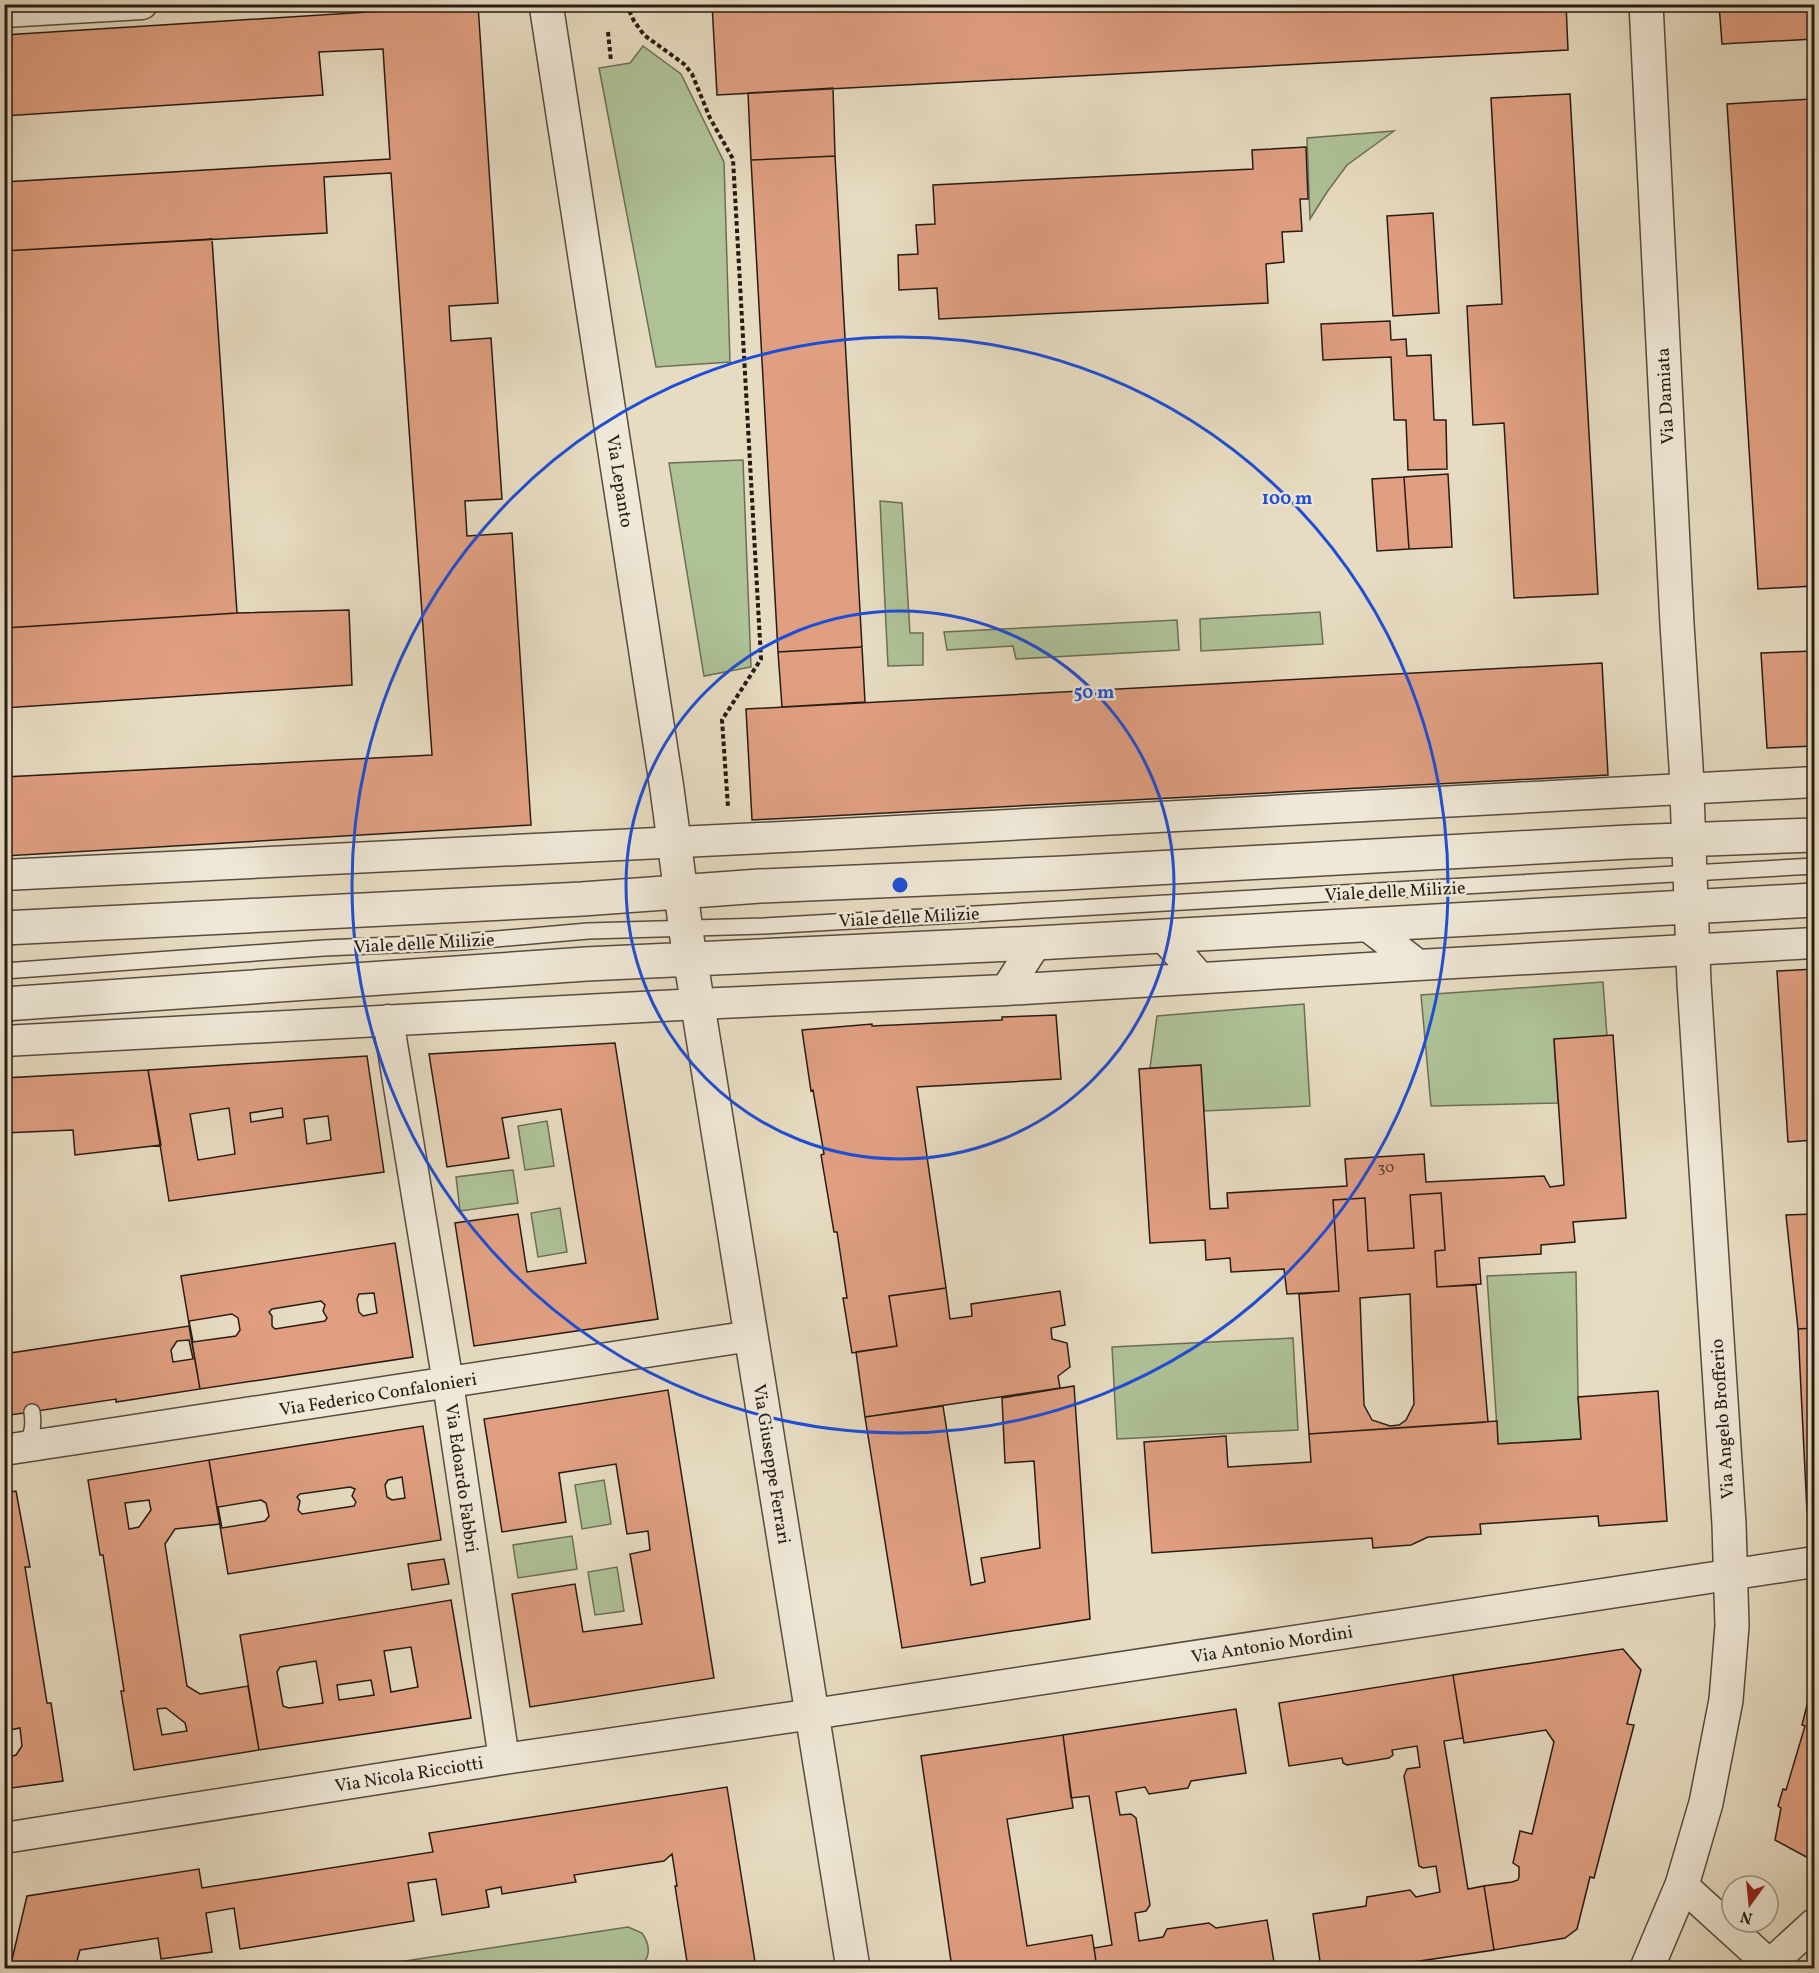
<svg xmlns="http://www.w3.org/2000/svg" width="1819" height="1973" viewBox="0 0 1819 1973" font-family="Vollkorn,serif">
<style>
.green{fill:#afc298;stroke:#6b6e56;stroke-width:1.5}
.building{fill:#e09f81;stroke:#271b15;stroke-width:1.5;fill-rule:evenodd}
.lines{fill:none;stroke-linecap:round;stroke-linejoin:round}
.service-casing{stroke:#574b40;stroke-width:18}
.minor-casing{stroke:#574b40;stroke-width:33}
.tertiary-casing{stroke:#574b40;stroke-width:36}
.path{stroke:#271b15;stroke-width:4;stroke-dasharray:4.5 3;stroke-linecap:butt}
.service{stroke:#efe8d7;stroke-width:15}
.minor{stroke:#efe8d7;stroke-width:30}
.tertiary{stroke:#efe8d7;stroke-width:33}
.ring{fill:none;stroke:#1d4ed8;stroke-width:3}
.labels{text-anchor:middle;stroke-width:5;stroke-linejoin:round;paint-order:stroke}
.number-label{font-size:15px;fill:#553c30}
.street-label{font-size:18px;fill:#271b15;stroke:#efe8d7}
.centre{fill:#1d4ed8;stroke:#efe8d7;stroke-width:3}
.ring-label{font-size:18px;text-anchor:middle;font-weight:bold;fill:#1d4ed8;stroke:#efe8d7;stroke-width:5;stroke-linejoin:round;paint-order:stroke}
</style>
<rect width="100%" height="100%" fill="#e7dcc2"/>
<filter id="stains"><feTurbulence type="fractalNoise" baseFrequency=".00333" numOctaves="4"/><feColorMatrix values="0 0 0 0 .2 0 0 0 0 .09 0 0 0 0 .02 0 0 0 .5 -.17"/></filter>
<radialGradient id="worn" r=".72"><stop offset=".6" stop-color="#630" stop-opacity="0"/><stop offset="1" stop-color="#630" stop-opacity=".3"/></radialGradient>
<path class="green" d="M643 46 681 74 724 162 730 362 656 367 599 68 630 63Z
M1394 131 1347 165 1327 192 1310 219 1307 138Z
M743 460 751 667 704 676 669 463Z
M880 501 902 503 910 633H923V665L888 666Z
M1320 612 1323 644 1201 651 1200 619Z
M1177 620 1179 650 1016 659 1013 646 947 650 944 632Z
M1603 982 1607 1036 1554 1040 1558 1103 1431 1106 1421 995Z
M1304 1004 1310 1106 1204 1111 1200 1065 1150 1068 1157 1016Z
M547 1121 554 1166 525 1170 518 1126Z
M513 1170 518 1203 460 1211 456 1177Z
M560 1208 567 1252 538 1257 531 1213Z
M1576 1272 1578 1397 1581 1439 1498 1444 1487 1276Z
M1293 1338 1298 1430 1117 1439 1112 1347Z
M604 1480 611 1524 582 1529 575 1485Z
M572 1536 577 1569 518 1578 513 1545Z
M617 1567 624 1611 595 1615 588 1572Z
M628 1927 642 1933C651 1946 651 1959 638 1968H359Z"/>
<path class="building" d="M712 4H1566L1568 50 717 95Z
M1719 4H1814V39L1722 44Z
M478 5 498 303 449 306 451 341 491 338 502 499 465 501 467 536 512 533 531 825 4 856V777L432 755 391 173 324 177 327 233 4 251V182L390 159 383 49 319 52 323 95 4 116V35Z
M833 88 835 156 751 160 748 93Z
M1570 94 1598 594 1514 598 1504 423 1473 425 1467 306 1502 304 1491 98Z
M1811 99 1814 155V586L1758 589 1727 104Z
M1306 147 1308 199H1300L1302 231 1282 232 1284 262 1266 264 1268 303 939 319 937 288 899 290 898 255 918 254 916 225 935 224 933 185 1253 169 1252 150Z
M835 156 862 647 778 652 751 160Z
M1433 213 1439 313 1393 316 1387 216Z
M212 239 237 613 5 628 4 251Z
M1390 321 1391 340 1406 339 1407 356 1431 355 1434 420H1446L1447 469 1408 470 1406 420H1394L1391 357 1323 360 1321 324Z
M1448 474 1452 547 1409 549 1404 477Z
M1404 477 1409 549 1377 551 1372 479Z
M349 610 352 685 4 708V685L8 676 5 628 237 613Z
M862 647 865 702 782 707 778 652Z
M1814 651V746L1767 748 1761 653Z
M1602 663 1608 775 752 820 746 709Z
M1814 969V1140L1788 1142 1777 971Z
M1056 1015 1061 1079 917 1087 946 1288 889 1296 897 1346 852 1353 843 1298H847L837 1232H834L821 1155 824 1154 813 1090 811 1091 802 1030 872 1024V1026L1002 1020V1017Z
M1613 1035 1626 1218 1573 1222 1575 1242 1541 1245V1254L1479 1258 1481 1284 1437 1287 1435 1251 1445 1250 1441 1193 1410 1195 1414 1248 1368 1251 1365 1198 1333 1200 1339 1291 1287 1294 1284 1269 1231 1272 1230 1258 1206 1260 1205 1240 1150 1243 1139 1069 1201 1065 1210 1209 1228 1208 1227 1193 1347 1186 1345 1159 1424 1154 1426 1182 1544 1176 1550 1187 1564 1185 1554 1039Z
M615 1043 658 1319 474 1346 455 1223 518 1214 527 1272 586 1263 561 1109 502 1118 509 1158 447 1167 429 1054Z
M367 1056 384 1172 169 1201 148 1070ZM229 1108 235 1154 198 1160 190 1114ZM282 1108 283 1117 251 1122 250 1113ZM328 1116 331 1140 307 1144 304 1119Z
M148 1070 161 1145 75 1155 73 1130 4 1133V1078Z
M1441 1193 1445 1250 1435 1251 1437 1287 1476 1285 1488 1422 1309 1434 1299 1294 1339 1291 1333 1200 1365 1198 1368 1251 1414 1248 1410 1195ZM1410 1294 1414 1404 1406 1420 1399 1425 1390 1426 1372 1420 1364 1405 1360 1298Z
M1814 1214V1328L1798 1329 1786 1215Z
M395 1243 413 1357 200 1389 181 1276ZM374 1293 377 1313 363 1316 359 1312 357 1299 359 1294ZM321 1301 325 1305 323 1311 327 1318 325 1321 275 1329 272 1326V1316L269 1312 272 1309ZM232 1314 238 1318 240 1330 236 1336 193 1342 189 1321Z
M946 1288 950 1319 972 1316 971 1304 1060 1291 1065 1325 1051 1328 1052 1339 1067 1343 1070 1367 1058 1376 1060 1388 865 1417 856 1352 897 1346 889 1296Z
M189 1326 200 1389 116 1402V1399L4 1416V1354ZM189 1340 193 1359 173 1362 171 1350 177 1341Z
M1814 1328V1511L1807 1512 1798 1329Z
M1074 1386 1090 1619 902 1648 865 1417 943 1406 971 1585 985 1582 981 1558 1040 1548 1034 1461 1005 1463 1002 1398Z
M668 1390 714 1678 530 1707 512 1594 575 1584 583 1632 642 1624 630 1554 650 1550 648 1531 627 1534 616 1464 559 1473 566 1522 502 1532 484 1419Z
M1658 1391 1667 1521 1599 1526 1598 1516 1480 1524 1481 1534 1428 1537 1411 1545 1373 1548 1372 1538 1152 1553 1144 1442 1226 1436 1228 1467 1311 1462 1309 1434 1497 1421 1498 1444 1581 1439 1578 1397Z
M423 1426 441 1540 228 1574 209 1460ZM402 1477 405 1498 392 1500 387 1497 385 1485 388 1480ZM350 1487 355 1489 352 1496 356 1502 354 1506 302 1514 298 1510 300 1501 297 1497 300 1494ZM261 1500 266 1503 269 1516 265 1521 222 1528 218 1507Z
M209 1460 220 1524 175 1529 165 1544 187 1686 200 1694 248 1686 259 1750 134 1770 121 1691H124L103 1555H100L88 1480ZM149 1500 151 1510 139 1527 129 1529 125 1503ZM166 1708 185 1723 187 1731 162 1735 157 1709Z
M16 1491 30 1567H25L47 1703H51L63 1781 4 1789V1758L16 1755 22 1746 20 1728 10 1730 4 1739V1493Z
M444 1559 449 1584 412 1590 408 1564Z
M451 1600 471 1718 259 1750 240 1635ZM411 1647 418 1687 391 1692 384 1651ZM316 1661 323 1703 289 1708 283 1706 277 1672 280 1667ZM371 1680 374 1695 339 1700 337 1685Z
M1623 1649 1641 1670 1627 1724 1634 1725 1594 1878 1590 1877 1577 1929 1565 1938 1494 1950 1484 1886 1512 1882 1518 1880 1519 1877V1867L1513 1863 1520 1831 1532 1834 1554 1742 1546 1730 1464 1743 1453 1675Z
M1453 1675 1463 1738 1444 1741 1468 1889 1484 1886 1494 1950 1372 1968H1321L1313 1914 1366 1906 1367 1897 1410 1890 1416 1897 1440 1892 1436 1866 1423 1868 1419 1866 1404 1776 1407 1769 1420 1767 1417 1746 1392 1750 1393 1755 1389 1758 1347 1765 1343 1763 1342 1758 1289 1766 1279 1703Z
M1811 1689H1814V1858L1812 1860 1775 1840 1781 1808 1778 1806 1783 1789 1786 1790 1805 1726 1802 1725Z
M1236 1709 1246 1773 1191 1781 1188 1788 1149 1794 1145 1787 1116 1792 1120 1815 1131 1814 1136 1818 1150 1905 1146 1911 1135 1913 1139 1941 1163 1937 1167 1929 1209 1923 1216 1928 1267 1920 1275 1968H1097L1094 1948 1112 1945 1089 1796 1071 1798 1063 1735Z
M1063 1735 1073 1808 1007 1819 1027 1946 1092 1935 1097 1968H952L921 1756Z
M727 1787 756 1968H688L675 1886H677L672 1854 664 1861 574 1875 576 1882 502 1894 501 1887 486 1890 489 1907 442 1915 436 1879 408 1883 414 1921 240 1949 234 1908 206 1913 212 1952 161 1959 158 1938 80 1950 75 1968H10L27 1896 199 1869 202 1888 433 1852 429 1833Z"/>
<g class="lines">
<defs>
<path id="service" d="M4 971 324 948 462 942 588 931 764 926 1814 866
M21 1447C33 1438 34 1426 32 1412"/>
<path id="minor" d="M4 12 142 4
M4 875 802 836 1814 782
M1365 924 1418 965
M1163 936 1200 978
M1006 990 1036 943
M388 1020 448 1383 504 1759
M4 1041 698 1004 1006 990 1418 965 1814 943
M4 1450 751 1336
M4 1838 504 1759 813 1714 1814 1562
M1682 1885 1770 1965
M1766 1968 1814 1924"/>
<path id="tertiary" d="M546 4 667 789 687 938 853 1968
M1646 4 1677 624 1686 766 1694 983 1729 1524 1732 1626 1726 1700 1706 1803 1682 1885 1647 1968
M4 928 582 899 760 886 1064 873 1628 842 1814 835
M4 1004 586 964 1036 943 1814 900"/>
</defs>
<use href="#service" class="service-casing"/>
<use href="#minor" class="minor-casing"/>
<use href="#tertiary" class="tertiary-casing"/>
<path class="path" d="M626 4 634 21 644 35 684 64 692 74 710 118 733 159 761 659 722 720 728 807
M646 5 650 4
M608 32 611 61
M4 676H8"/>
<use href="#service" class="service"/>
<use href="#minor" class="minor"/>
<use href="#tertiary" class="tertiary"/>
</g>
<g class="ring">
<circle cx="900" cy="885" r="274"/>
<circle cx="900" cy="885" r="548"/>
</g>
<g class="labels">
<g class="number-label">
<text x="1386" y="1172">30</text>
</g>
<g class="street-label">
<text transform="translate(1665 396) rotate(-93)" y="6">Via Damiata</text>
<text transform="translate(620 481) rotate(81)" y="6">Via Lepanto</text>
<text transform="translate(1395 891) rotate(-3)" y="6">Viale delle Milizie</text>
<text transform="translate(909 917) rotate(-3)" y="6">Viale delle Milizie</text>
<text transform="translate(424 943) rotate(-3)" y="6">Viale delle Milizie</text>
<text transform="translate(378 1394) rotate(-9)" y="6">Via Federico Confalonieri</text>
<text transform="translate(1722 1419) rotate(-94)" y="6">Via Angelo Brofferio</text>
<text transform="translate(772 1464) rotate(81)" y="6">Via Giuseppe Ferrari</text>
<text transform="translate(462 1478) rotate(82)" y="6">Via Edoardo Fabbri</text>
<text transform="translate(1272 1644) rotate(-9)" y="6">Via Antonio Mordini</text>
<text transform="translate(409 1774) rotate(-9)" y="6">Via Nicola Ricciotti</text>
</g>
</g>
<circle cx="900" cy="885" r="9" class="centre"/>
<g class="ring-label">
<text x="1287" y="504">100 m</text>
<text x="1094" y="698">50 m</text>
</g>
<rect width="1819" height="1973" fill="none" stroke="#e7dcc2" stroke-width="24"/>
<rect x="6" y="6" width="1807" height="1961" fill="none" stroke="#271b15" stroke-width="3"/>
<rect x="12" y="12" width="1795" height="1949" fill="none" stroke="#271b15" stroke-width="1.5"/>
<g transform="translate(1750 1904) rotate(195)"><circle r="28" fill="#efe8d7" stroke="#9f9689" stroke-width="1.5"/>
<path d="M0-4.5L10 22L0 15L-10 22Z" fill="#8f2418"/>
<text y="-9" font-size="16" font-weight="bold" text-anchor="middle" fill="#271b15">N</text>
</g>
<rect width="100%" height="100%" filter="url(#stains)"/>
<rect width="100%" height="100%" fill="url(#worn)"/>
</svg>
